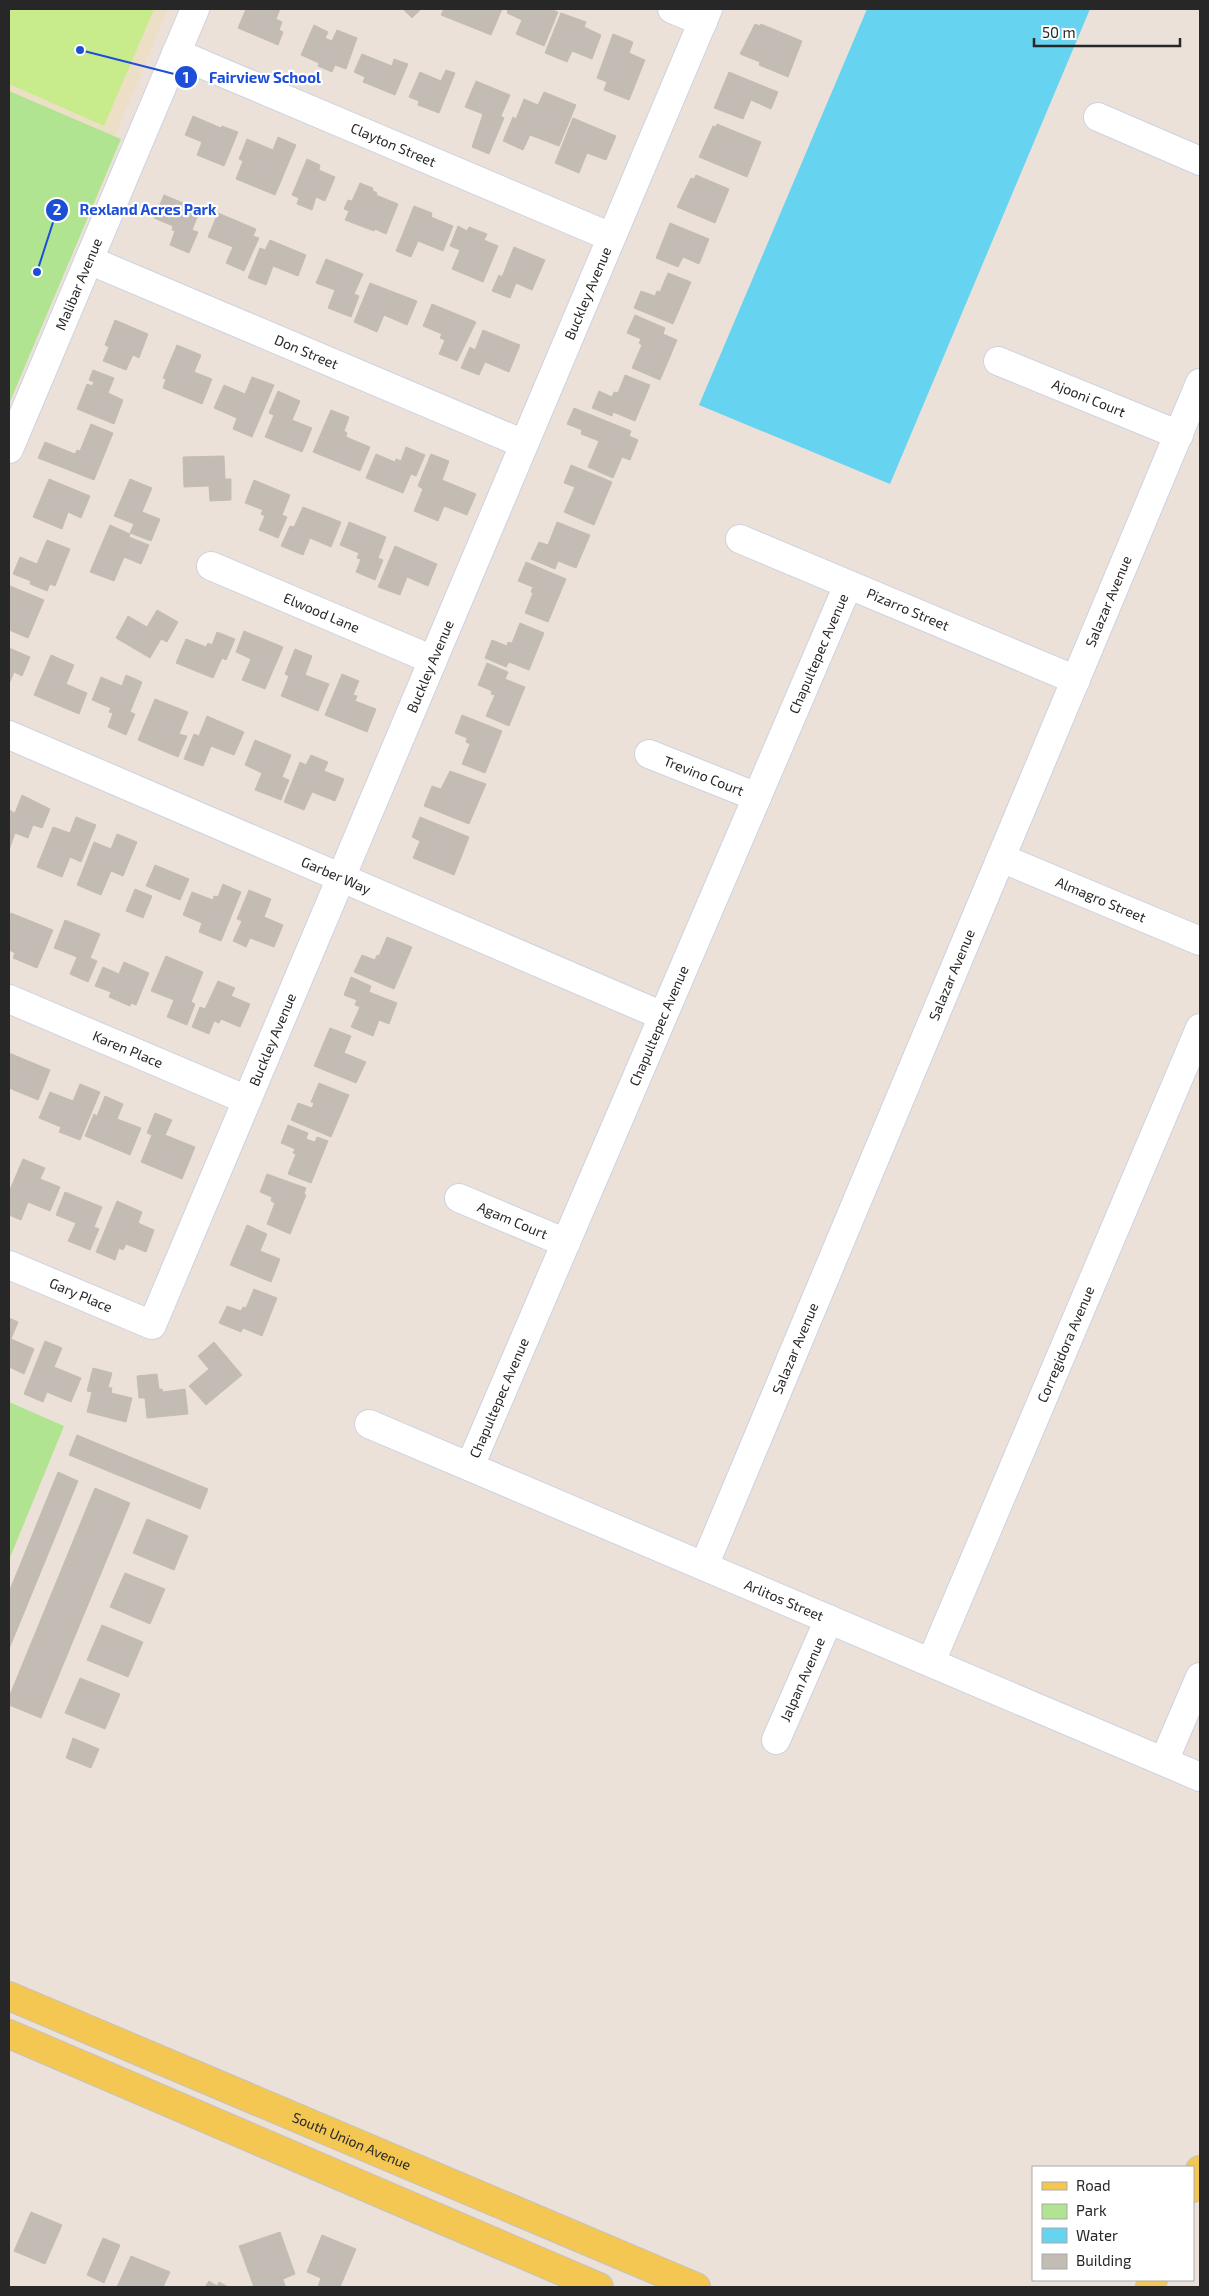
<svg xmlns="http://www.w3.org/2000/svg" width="1209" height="2296" viewBox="0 0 1209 2296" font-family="'Exo 2',sans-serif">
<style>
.education{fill:#eddfc6}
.green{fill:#b1e491}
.pitch{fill:#c8ec8c}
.water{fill:#66d3f1}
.building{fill:#c2bcb4;stroke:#c5bdb2}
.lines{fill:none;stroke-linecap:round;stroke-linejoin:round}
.minor-casing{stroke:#cdd2e1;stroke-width:30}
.major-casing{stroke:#c3c3c3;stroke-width:30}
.minor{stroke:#fff;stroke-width:28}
.major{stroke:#f4c753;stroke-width:28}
.labels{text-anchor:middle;stroke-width:4.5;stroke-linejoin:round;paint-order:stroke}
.street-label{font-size:14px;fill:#272727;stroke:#fff}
.leader{fill:none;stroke:#1d4ed8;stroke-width:2}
.callout-dot{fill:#1d4ed8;stroke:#fff;stroke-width:2}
.mark-label{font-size:15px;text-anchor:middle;font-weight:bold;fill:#fff}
.callout-label{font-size:15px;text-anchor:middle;font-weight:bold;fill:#1d4ed8;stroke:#fff;stroke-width:4.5;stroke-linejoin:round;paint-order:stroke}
</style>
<rect width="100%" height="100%" fill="#ebe1d8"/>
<path class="education" d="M9 9H168L114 138 9 92Z"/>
<path class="green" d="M9 91 121 139 9 404Z
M9 1402 64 1426 9 1560Z"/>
<path class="pitch" d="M9 9H154L104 126 9 84Z"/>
<path class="water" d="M867 9H1090L890 484 699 405Z"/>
<path class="building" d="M246 9H280L276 19 282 22 279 30 283 32 278 45 238 28Z
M403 9H421L412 18Z
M444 9H502L491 35 441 15Z
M508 9H550L558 12 544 46 516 34 522 20 507 13Z
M561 13 586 22 584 27 601 35 592 59 572 51 567 62 545 53Z
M755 24 760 26 761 24 802 41 788 77 759 65 760 62 740 54Z
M314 25 328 32 325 38 332 41 337 30 357 38 346 69 335 65 332 72 318 66 319 63 301 55Z
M613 34 633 42 629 53 645 60 629 100 604 90 607 82 597 78Z
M362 54 392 66 394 59 408 64 395 95 363 82 365 77 354 72Z
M446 70 455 73 439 113 418 105 419 101 409 97 420 72 441 81Z
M729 72 778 92 771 109 751 100 743 119 714 108Z
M476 81 510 95 501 116 504 118 489 154 472 147 483 114 465 107Z
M544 92 576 105 559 146 530 135 523 150 503 141 513 117 516 119 524 99 538 105Z
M193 116 221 128 222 126 238 132 224 166 197 155 202 142 185 135Z
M573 118 616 136 606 160 587 153 579 173 555 163Z
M717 124 761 142 747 177 699 157 713 126 716 127Z
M278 137 296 145 275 195 236 179 243 161 239 159 247 139 273 150Z
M307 159 320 165 319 170 335 177 325 201 316 197 312 210 297 204 299 198 292 195Z
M696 175 729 189 715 223 677 207 691 178 694 179Z
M360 183 373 188 372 190 377 193 376 195 398 204 386 234 375 229 374 231 345 220 349 211 344 209 348 200 352 201Z
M164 195 200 210 192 230 198 232 189 253 170 245 175 231 172 230 173 226 154 218Z
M414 206 432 213 431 217 453 226 443 251 418 241 411 257 396 251Z
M218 213 256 229 253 236 259 238 244 271 226 263 233 247 208 237Z
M670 223 709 239 699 264 683 257 678 267 656 258Z
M458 226 467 231 469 227 487 234 484 240 498 246 483 282 452 269 460 250 450 246Z
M270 240 306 255 298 276 273 266 266 285 248 278 260 248 265 250Z
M514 247 545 260 532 290 516 283 510 298 492 291 499 275 502 277Z
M326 259 363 274 354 294 359 296 351 317 328 308 335 290 316 283Z
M668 273 691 282 673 324 634 308 641 291 655 296 657 291 660 292Z
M370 283 417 301 407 325 384 315 377 332 354 322Z
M432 304 476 322 457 361 439 354 445 340 440 338 442 334 423 326Z
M635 315 665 328 663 334 677 340 660 380 632 368 642 345 639 343 641 339 627 333Z
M115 320 148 334 139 358 133 355 126 370 103 361 109 347 105 345Z
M483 330 520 345 509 372 485 362 479 375 461 368 470 347 475 350Z
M177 345 201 355 194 372 212 379 202 404 163 388 166 379 163 378Z
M93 370 114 378 108 393 123 400 114 424 77 409 87 384 92 386 94 382 89 380Z
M625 375 650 385 635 421 613 412 612 416 592 408 599 391 612 397 614 392 618 393Z
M252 377 274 385 252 437 233 429 237 418 214 408 224 385 245 394Z
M278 391 300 401 292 420 312 428 302 452 265 437 274 415 269 413Z
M574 408 631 431 629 436 638 440 630 460 622 457 613 478 588 467 599 441 581 434 582 430 567 424Z
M331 410 349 417 344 431 347 433 346 437 370 447 360 471 313 452Z
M91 424 113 433 94 480 38 458 45 442 75 454 77 450 80 451Z
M406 447 425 455 416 476 411 474 403 493 366 478 376 454 395 462 396 459 401 461Z
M431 454 449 461 442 480 476 494 467 515 444 506 438 521 414 511 423 489 418 486Z
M224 456 225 479H231V500L210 501 209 486 184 487 183 457Z
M571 465 612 482 594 525 564 512 575 487 564 483Z
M49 479 90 496 81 518 68 512 62 529 33 517Z
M130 479 152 488 142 512 160 519 151 541 130 533 134 524 114 516Z
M254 480 290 495 282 515 287 517 278 538 259 530 265 516 261 514 263 510 245 503Z
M303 507 341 522 331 547 310 538 303 555 281 546 290 526 294 527Z
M349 522 386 537 378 558 383 560 375 580 356 572 361 559 357 558 359 553 340 545Z
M557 522 590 535 576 568 558 561 555 569 531 559 539 542 548 545Z
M110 525 130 534 129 537 149 545 141 564 124 557 114 581 90 572Z
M47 540 70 549 55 586 50 584 47 591 30 584 31 581 13 574 20 557 37 564Z
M395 546 437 564 428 586 407 577 400 595 378 587Z
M526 562 566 579 548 622 525 613 533 593 531 592 533 587 518 581Z
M10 586 44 600 28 638 9 630Z
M157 610 178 622 167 642 161 639 150 658 116 638 128 616 147 627Z
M520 623 544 633 529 670 509 662 506 667 485 658 492 640 507 646 508 642 512 643Z
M244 631 283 647 265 689 242 680 251 659 236 652Z
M217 632 235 639 226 660 222 658 213 678 176 663 186 639 206 647 208 643 212 645Z
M9 648 30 657 22 676 14 672 9 684Z
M295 649 312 656 305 675 329 684 318 711 281 696 289 676 285 674Z
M51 655 74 665 66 684 87 693 79 714 34 695Z
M487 663 508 672 505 679 525 687 509 726 486 716 495 695 491 694 492 691 478 685Z
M342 674 359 681 353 695 357 696 355 701 376 709 367 732 325 715Z
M126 675 142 682 130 712 135 714 126 735 108 727 113 713 109 712 111 708 92 700 101 677 122 686Z
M155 699 188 712 179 734 187 736 178 757 138 740Z
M462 715 502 731 485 773 462 764 470 744 466 742 467 738 455 733Z
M207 716 244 732 234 755 211 746 203 766 184 759 194 734 199 736Z
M255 740 291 755 282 777 289 780 281 800 255 790 262 773 245 765Z
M311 755 328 762 324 771 344 779 335 801 312 792 304 810 284 802 300 762 306 765Z
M450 771 486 784 469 824 424 806 432 786 441 789Z
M22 795 50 809 42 828 33 825 28 838 15 833 9 850V810L15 813Z
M76 817 96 825 81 862 70 857 62 877 37 867 53 827 70 833Z
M420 817 469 837 454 875 413 858 420 841 412 837Z
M117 834 137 842 123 876 111 871 101 895 77 885 94 842 111 849Z
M155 865 189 879 180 900 146 886Z
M223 884 241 892 221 941 199 932 202 923 183 915 192 892 213 900 214 896 218 897Z
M135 889 152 896 143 918 126 911Z
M249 890 271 899 264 917 283 925 274 947 250 938 246 947 233 941 242 921 237 919Z
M11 913 53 930 37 968 13 958 15 953 9 950V919Z
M65 920 100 934 90 958 97 961 88 982 70 974 77 957 54 948Z
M387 937 412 947 394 989 354 972 362 955 375 960 377 955 379 956Z
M166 956 203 972 191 1002 195 1004 187 1025 167 1017 174 1000 151 991Z
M124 962 149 973 136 1005 131 1003 130 1006 109 997 111 992 95 986 103 967 119 974Z
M351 977 371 986 369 992 397 1003 389 1024 379 1020 373 1036 351 1027 360 1007 355 1005 357 1000 344 995Z
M218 981 235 988 231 996 250 1004 240 1027 221 1019 219 1023 214 1021 209 1034 192 1027 200 1007 205 1009Z
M330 1028 351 1036 344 1053 366 1062 356 1083 314 1066Z
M9 1053 50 1070 38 1100 9 1088Z
M319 1083 349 1095 331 1137 291 1120 298 1103 312 1108 314 1103 311 1102Z
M80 1084 100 1092 80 1140 59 1132 61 1127 39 1118 50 1092 73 1101Z
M105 1096 123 1104 117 1119 141 1128 130 1155 85 1136 94 1114 97 1116Z
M155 1113 172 1120 165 1135 195 1147 182 1179 141 1162 152 1135 147 1133Z
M288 1125 308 1133 306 1139 315 1142 317 1137 328 1141 311 1183 288 1174 296 1154 293 1153 295 1149 281 1143Z
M23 1159 45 1168 40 1179 60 1187 50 1211 28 1202 21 1220 9 1215V1192Z
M267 1174 306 1188 304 1194 306 1195 290 1234 267 1224 275 1203 271 1201 272 1197 260 1192Z
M65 1192 102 1207 94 1227 99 1229 90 1250 68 1241 76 1223 56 1215Z
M117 1201 142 1212 138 1223 154 1230 146 1252 126 1244 123 1250 119 1248 115 1260 96 1252Z
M247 1225 267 1234 260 1251 280 1259 271 1282 230 1265Z
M254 1289 277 1298 262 1336 243 1328 241 1332 219 1323 227 1306 241 1311 243 1307 246 1308Z
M9 1318 18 1322 11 1339 34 1349 24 1374 9 1367Z
M45 1341 62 1348 54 1367 81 1378 71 1402 47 1392 43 1402 24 1394Z
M214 1342 242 1375 206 1405 189 1386 209 1369 198 1356Z
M93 1368 112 1373 108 1387 112 1388 111 1393 132 1398 126 1422 87 1412 92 1392 87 1391Z
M157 1374 159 1389H162L163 1392 185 1389 188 1414 147 1418 145 1398H139L137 1376Z
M77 1435 208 1489 200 1509 69 1455Z
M58 1472 78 1481 9 1649V1592Z
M95 1488 130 1503 41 1718 9 1705V1697Z
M147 1519 188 1536 174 1570 133 1553Z
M125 1573 165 1589 150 1624 110 1607Z
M102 1625 143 1642 128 1677 87 1660Z
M80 1678 120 1694 105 1729 65 1713Z
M73 1738 99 1749 91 1768 66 1758Z
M31 2212 62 2225 45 2264 14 2251Z
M280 2232 295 2274 283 2279 285 2286 282 2287H254L239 2246Z
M322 2235 356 2249 340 2287H318L321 2278 307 2272Z
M103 2238 120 2245 104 2283 87 2275Z
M131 2256 170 2272 163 2287H117Z
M209 2281 217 2286 219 2282 228 2287H205Z"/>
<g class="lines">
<defs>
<g id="minor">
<path d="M672 9 703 22"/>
<path id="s1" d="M176 53 611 237"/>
<path d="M1098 117 1200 161"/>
<path id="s2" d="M89 260 524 444"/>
<path id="s3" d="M998 361 1179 435"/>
<path id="s4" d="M9 449 195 9"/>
<path id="s5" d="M740 539 1076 680"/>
<path id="s6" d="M211 566 433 660"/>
<path id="s7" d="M9 735 663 1016"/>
<path id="s8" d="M649 754 757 797"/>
<path id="s9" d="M1001 858 1200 941"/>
<path id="s10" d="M9 999 247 1100"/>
<path id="s11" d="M459 1198 566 1243"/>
<path id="s12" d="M9 1265 152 1325 708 9"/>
<path id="s13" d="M369 1424 1200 1777"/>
<path id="s14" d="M470 1466 848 585"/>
<path id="s15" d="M704 1566 1200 383"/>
<path id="s16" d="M931 1662 1200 1028"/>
<path id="s17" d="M776 1740 829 1619"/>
<path d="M1164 1761 1200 1677"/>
</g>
<g id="major">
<path id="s18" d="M9 1996 696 2287"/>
<path d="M9 2034 599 2287"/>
<path d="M1193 2188 1200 2170"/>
<path d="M1150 2287 1153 2280"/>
</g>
</defs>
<use href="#minor" class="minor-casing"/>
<use href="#major" class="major-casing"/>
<use href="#minor" class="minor"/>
<use href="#major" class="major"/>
</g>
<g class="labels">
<g class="street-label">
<text dy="5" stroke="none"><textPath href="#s1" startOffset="236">Clayton Street</textPath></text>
<text dy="5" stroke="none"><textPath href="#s4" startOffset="179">Malibar Avenue</textPath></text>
<text dy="5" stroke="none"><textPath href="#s12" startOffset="1275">Buckley Avenue</textPath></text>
<text dy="5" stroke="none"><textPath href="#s2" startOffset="236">Don Street</textPath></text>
<text dy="5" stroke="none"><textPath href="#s3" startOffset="98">Ajooni Court</textPath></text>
<text dy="5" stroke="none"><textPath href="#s15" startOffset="1046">Salazar Avenue</textPath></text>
<text dy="5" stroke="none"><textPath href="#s5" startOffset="182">Pizarro Street</textPath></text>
<text dy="5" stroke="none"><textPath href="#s6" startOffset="120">Elwood Lane</textPath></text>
<text dy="5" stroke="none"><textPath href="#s14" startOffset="884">Chapultepec Avenue</textPath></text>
<text dy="5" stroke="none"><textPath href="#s12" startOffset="870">Buckley Avenue</textPath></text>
<text dy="5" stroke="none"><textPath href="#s8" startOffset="59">Trevino Court</textPath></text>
<text dy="5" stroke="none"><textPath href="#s7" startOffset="356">Garber Way</textPath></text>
<text dy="5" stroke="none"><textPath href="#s9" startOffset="108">Almagro Street</textPath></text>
<text dy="5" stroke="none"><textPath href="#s15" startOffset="641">Salazar Avenue</textPath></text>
<text dy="5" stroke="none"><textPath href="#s14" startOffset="479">Chapultepec Avenue</textPath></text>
<text dy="5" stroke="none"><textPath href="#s12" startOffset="465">Buckley Avenue</textPath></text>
<text dy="5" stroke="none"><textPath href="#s10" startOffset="129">Karen Place</textPath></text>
<text dy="5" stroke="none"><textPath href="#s11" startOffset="58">Agam Court</textPath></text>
<text dy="5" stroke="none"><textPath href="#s12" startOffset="78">Gary Place</textPath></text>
<text dy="5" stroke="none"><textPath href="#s16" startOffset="345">Corregidora Avenue</textPath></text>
<text dy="5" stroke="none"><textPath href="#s15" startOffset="236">Salazar Avenue</textPath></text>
<text dy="5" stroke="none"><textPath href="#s14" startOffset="74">Chapultepec Avenue</textPath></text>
<text dy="5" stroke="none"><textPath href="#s13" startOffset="451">Arlitos Street</textPath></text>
<text dy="5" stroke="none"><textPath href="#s17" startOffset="66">Jalpan Avenue</textPath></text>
<text dy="5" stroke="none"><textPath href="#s18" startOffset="372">South Union Avenue</textPath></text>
</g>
</g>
<path class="leader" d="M80 50L186 77M37 272L57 210"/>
<g class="callout-dot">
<circle cx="80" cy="50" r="5"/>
<circle cx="37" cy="272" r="5"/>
<circle cx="186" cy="77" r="12"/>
<circle cx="57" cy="210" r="12"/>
</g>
<g class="mark-label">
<text x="186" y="83">1</text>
<text x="57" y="215">2</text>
</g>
<g class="callout-label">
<text x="265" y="83">Fairview School</text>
<text x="148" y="215">Rexland Acres Park</text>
</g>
<rect width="1209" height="2296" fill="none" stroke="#272727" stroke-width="20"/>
<rect x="1032" y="2166" width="162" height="115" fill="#ffffff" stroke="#a9a9a9"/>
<rect x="1042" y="2182" width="25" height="8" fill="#f4c753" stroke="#a9a9a9"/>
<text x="1076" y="2191" font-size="15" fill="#272727">Road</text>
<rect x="1042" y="2204" width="25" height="15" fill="#b1e491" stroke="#a9a9a9"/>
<text x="1076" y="2216" font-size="15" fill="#272727">Park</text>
<rect x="1042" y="2228" width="25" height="15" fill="#66d3f1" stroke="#a9a9a9"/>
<text x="1076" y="2241" font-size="15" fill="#272727">Water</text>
<rect x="1042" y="2254" width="25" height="15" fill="#c2bcb4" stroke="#a9a9a9"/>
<text x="1076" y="2266" font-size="15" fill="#272727">Building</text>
<path d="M1034 38v8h146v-8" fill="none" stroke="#272727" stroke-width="2.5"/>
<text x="1042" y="38" font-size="15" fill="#272727" stroke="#ffffff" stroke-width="4" paint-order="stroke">50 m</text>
</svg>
